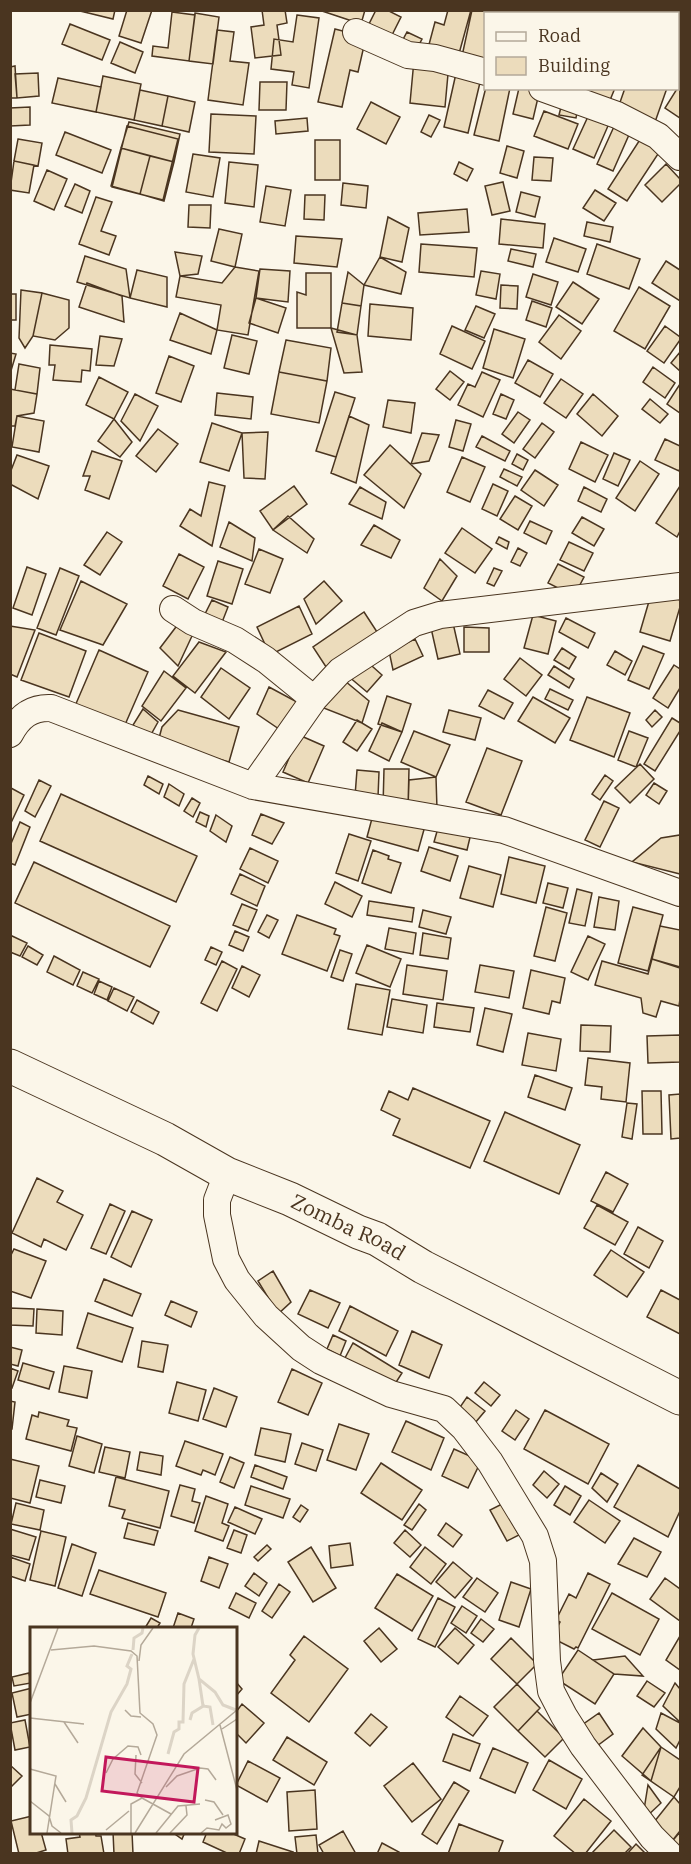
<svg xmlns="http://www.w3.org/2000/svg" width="691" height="1864" viewBox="0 0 691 1864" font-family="'IBM Plex Serif',serif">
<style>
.building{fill:#ecdcbc;stroke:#4a3520;stroke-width:1.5}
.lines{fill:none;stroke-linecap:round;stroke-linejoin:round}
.street-casing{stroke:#4a3520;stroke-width:28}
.highway-casing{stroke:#4a3520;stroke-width:35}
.street{stroke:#fbf6e9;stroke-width:26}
.highway{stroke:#fbf6e9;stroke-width:33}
.labels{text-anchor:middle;stroke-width:4.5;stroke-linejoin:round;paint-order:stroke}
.street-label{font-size:21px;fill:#4a3520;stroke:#fbf6e9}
.inset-river{fill:none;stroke:#dcd4c6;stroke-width:3}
.inset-road{fill:none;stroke:#b4a999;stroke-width:1.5}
.view{fill:#c2185b;fill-opacity:0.15;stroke:#c2185b;stroke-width:3}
.inset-edge{fill:none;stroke:#4a3520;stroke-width:3}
</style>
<rect width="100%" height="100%" fill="#fbf6e9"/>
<path class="building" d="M76 10H115L113 19Z
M127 10H152L141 43 119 36Z
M262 10H285L287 23 277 25 281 55 255 58 251 27 264 25Z
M319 10H365L361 24Z
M376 10H387L401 17 392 35 369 24Z
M448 10H471L457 61 427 52 435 22 444 25Z
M472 10H497V14H486L485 62 462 56Z
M172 12 195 15 189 61 152 56 153 46 168 48Z
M195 13 219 17 213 64 189 61Z
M297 15 319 18 309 88 292 85 294 72 271 69 274 39 293 42Z
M70 24 110 40 102 60 62 44Z
M335 29 366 37 358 72 350 70 342 107 318 102Z
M217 30 234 32 230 61 249 63 243 105 208 100Z
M407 32 422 39 414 54 399 47Z
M678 38 680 39V58L678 64Z
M120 42 143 52 135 73 111 63Z
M414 60 449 63 445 107 410 103Z
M15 66 17 98H10V67Z
M457 69 482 74 468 133 444 127Z
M38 73 39 96 17 98 15 74Z
M103 76 141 84 134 120 96 112Z
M58 78 101 87 96 112 52 103Z
M260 82H287L286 110H259Z
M680 84V118L665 108Z
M486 87 510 88 499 141 474 135Z
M519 88 540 89 533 119 513 114Z
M588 88H615L608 105 585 95Z
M625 88H667L655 122 618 108Z
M140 90 168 96 162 126 134 120Z
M168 96 195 102 189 132 162 126Z
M371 102 400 117 386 144 357 129Z
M562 103 578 107 576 118 559 115Z
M30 107V125L10 126V108Z
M591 110 611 119 594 158 573 149Z
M544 111 578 124 568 149 534 136Z
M211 114 256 116 254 154 209 152Z
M429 115 440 120 431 137 421 132Z
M307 118 308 131 276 134 275 121Z
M617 120 632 128 613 171 597 164Z
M129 122 180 134 174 162 121 148Z
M127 126 178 139 163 200 112 187Z
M65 132 111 150 102 173 56 155Z
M641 138 660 151 627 201 608 189Z
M18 139 42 143 38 166 14 161Z
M315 140H340V180H315Z
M507 146 524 151 517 178 500 173Z
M121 148 150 156 140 194 111 186Z
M193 154 220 158 213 197 186 192Z
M150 156 174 162 164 201 140 194Z
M534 157 553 158 551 181 532 180Z
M14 161 34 165 29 193 10 190Z
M229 162 258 165 254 207 225 203Z
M459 162 473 169 467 181 454 174Z
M666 164 680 179V184L662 202 645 185Z
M47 170 67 179 54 210 34 201Z
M503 182 510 211 492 215 485 186Z
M343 183 368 186 366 208 341 205Z
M75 184 90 191 82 213 65 206Z
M266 186 291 190 285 226 260 222Z
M595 190 616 203 604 221 583 208Z
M521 192 540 197 535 217 516 212Z
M305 195H325L324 220 304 219Z
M96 197 112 202 101 231 116 236 109 255 79 244Z
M189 205H211L210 228 188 227Z
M467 209 469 232 420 235 418 213Z
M388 217 409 228 402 262 380 257Z
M501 219 545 224 543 248 499 244Z
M587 222 613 227 610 242 584 236Z
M219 229 242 234 235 267 211 261Z
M296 236 342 239 337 267 294 263Z
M554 238 586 249 578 272 546 262Z
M421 244 477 248 474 277 419 272Z
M597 244 640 259 629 289 587 274Z
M511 249 536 254 533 267 508 261Z
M175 252 202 256 198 274 180 276Z
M85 256 126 269 130 298 77 282Z
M380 257 406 272 401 294 364 285Z
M666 261 680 270V301L652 283Z
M235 267 259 271 248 335 217 330 221 305 176 297 180 276 222 283Z
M260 269 290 271 288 302 256 298Z
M137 270 167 277V307L130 298Z
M481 271 500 274 496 299 476 295Z
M348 272 364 285 361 306 342 303Z
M306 273H331V328H297V292L306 295Z
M533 274 558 282 551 305 526 297Z
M573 282 599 299 582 324 556 307Z
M87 283 122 296 124 322 79 307Z
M501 285 518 286 517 309 500 308Z
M639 287 670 306 645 349 614 331Z
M21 290 42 293 33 336 25 348 19 338Z
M42 293 69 300V328L55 340 33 336Z
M10 294H16V320H10Z
M256 298 286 308 278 333 249 323Z
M532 301 552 308 546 327 526 320Z
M342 303 361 306 357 335 337 332Z
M370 304 413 308 411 340 368 336Z
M476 306 495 314 484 338 465 330Z
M180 313 217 330 211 354 170 340Z
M559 315 581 331 561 359 539 342Z
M452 326 485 341 472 369 440 354Z
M665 326 680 337V340L664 363 647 351Z
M331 328 357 335 362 372 344 373Z
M494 329 525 339 513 378 483 368Z
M232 335 257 341 249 374 224 368Z
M100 336 122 339 114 366 96 365Z
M286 340 331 348 327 381 279 372Z
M50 345 92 349 90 371 82 370 81 382 53 380 55 365H49Z
M680 352V371L671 363Z
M10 353 16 354 10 374Z
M169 356 194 366 181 402 156 393Z
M528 360 553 374 540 397 515 383Z
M19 364 40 368 37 394 15 390Z
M653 367 675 383 665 398 643 382Z
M450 371 464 382 450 400 436 389Z
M279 372 327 381 319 423 271 414Z
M482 372 500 380 483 417 458 405 468 384 475 387Z
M99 377 128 392 114 419 86 405Z
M561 379 583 394 566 418 544 403Z
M680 384V413L667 404Z
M10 389 37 394 34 413 17 416 15 426H10Z
M335 392 355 398 336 457 316 451Z
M217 393 253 397 251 419 215 415Z
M135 394 158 406 140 441 121 421Z
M501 394 514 400 506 419 493 414Z
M593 394 618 416 602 436 577 414Z
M650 399 668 414 660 423 642 409Z
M388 400 415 403 411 433 383 427Z
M518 412 530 420 514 443 502 434Z
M17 416 44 421 39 452 12 447Z
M349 416 369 425 356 483 331 473Z
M114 419 132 442 120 457 98 441Z
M456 420 471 424 463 451 449 447Z
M212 423 242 433 229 471 200 462Z
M542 423 554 432 535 458 523 449Z
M158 429 178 444 156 472 136 456Z
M268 432 265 479 244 478 242 433Z
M422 433 439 435 429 461 411 464Z
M482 436 510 451 505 461 476 447Z
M665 439 680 446V468L679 471 655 460Z
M581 442 608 455 595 482 569 469Z
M390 445 421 474 404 508 364 475Z
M92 451 122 461 109 499 85 490 90 476H83Z
M614 453 630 460 618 486 603 479Z
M517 454 528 460 523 470 512 464Z
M17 455 49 466 38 499 10 484V473Z
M462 457 485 467 470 502 447 492Z
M640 461 659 474 635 511 616 498Z
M504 469 522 477 517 486 500 477Z
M535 470 558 485 544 506 521 490Z
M209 482 225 486 212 546 180 526 190 509 201 516Z
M493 484 508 491 497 516 482 509Z
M294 486 307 504 273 530 260 511Z
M680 486V531L677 537 656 523Z
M360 487 386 502 382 519 349 504Z
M584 487 607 499 601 512 578 501Z
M515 496 532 506 518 530 500 519Z
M288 516 314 539 307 553 273 530Z
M582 517 604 529 594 546 572 533Z
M530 521 552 531 546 544 524 533Z
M229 522 255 538 252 561 220 547Z
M374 525 400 540 391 558 361 545Z
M462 528 492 549 475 573 445 553Z
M107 532 122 542 100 575 84 565Z
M499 537 509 542 507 549 496 543Z
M569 542 593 553 584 571 560 560Z
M518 548 527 553 520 566 511 562Z
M259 549 283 559 270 593 245 584Z
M179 554 204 567 188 599 163 586Z
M440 559 457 576 442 601 424 588Z
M218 561 243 569 232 604 207 596Z
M558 564 584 577 574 596 548 583Z
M27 567 46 574 32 615 13 608Z
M60 568 79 576 56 635 37 628Z
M494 568 502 571 494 586 487 583Z
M81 581 127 604 103 645 60 630Z
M324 581 342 601 316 624 304 599Z
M652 591 680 600V607L670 641 640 632Z
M212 600 228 607 219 630 201 622Z
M299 606 312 634 270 655 257 627Z
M364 612 381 638 330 673 313 647Z
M533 615 556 621 548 654 524 648Z
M566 618 595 633 588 648 559 632Z
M179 623 192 636 178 666 160 648Z
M453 623 460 654 438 659 431 628Z
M10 626 35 630 17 677 10 674Z
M464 627 489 628V652H464Z
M39 633 86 651 69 697 21 680Z
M415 639 423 656 393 670 389 651Z
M199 642 226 652 195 693 173 676Z
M643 646 664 654 649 689 628 680Z
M562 648 576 657 569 669 554 660Z
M99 650 148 672 124 727 75 706Z
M615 651 632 661 625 675 607 665Z
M363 658 382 675 367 692 348 676Z
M520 658 542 675 526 696 504 679Z
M674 665 680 669V688L668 708 653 698Z
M554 666 574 679 569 688 548 675Z
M221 668 250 688 229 719 201 697Z
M164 671 186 688 161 721 142 706Z
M339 676 369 701 362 723 316 705Z
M269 687 297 702 279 729 257 714Z
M550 689 573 700 568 710 545 699Z
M488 690 513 703 504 719 479 706Z
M387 696 411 704 402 732 378 724Z
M533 697 570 718 555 743 518 721Z
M587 697 630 713 614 757 570 740Z
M143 709 158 722 149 738 133 725Z
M178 710 239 727 229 762 158 742 162 727Z
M449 710 481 718 475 740 443 732Z
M655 710 662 717 652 727 646 720Z
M672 718 680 723V731L655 771 644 764Z
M357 720 372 729 357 751 343 742Z
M382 723 402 732 389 761 369 751Z
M414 731 450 745 436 777 401 762Z
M629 731 648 738 636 767 618 760Z
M299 735 324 746 308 783 283 772Z
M487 748 522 761 501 815 466 802Z
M640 764 654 779 630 803 615 788Z
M384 769H409L408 808 383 807Z
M357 770 379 772 378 797 355 796Z
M605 775 613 781 600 800 592 794Z
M148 776 163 784 159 794 144 785Z
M436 777 437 809 408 808 409 780Z
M39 780 51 786 35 817 25 811Z
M654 783 667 791 659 804 646 795Z
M169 784 184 794 179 806 164 797Z
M11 788 24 795 10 825V789Z
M61 794 197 856 176 902 40 841Z
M192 798 200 803 193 817 184 811Z
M604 801 619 808 600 847 585 840Z
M374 811 425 826 418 851 367 837Z
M200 812 209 816 206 827 196 822Z
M261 814 284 823 272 844 252 835Z
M216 815 232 826 226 842 210 831Z
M440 821 472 829 467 850 434 842Z
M20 822 30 827 15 865 10 863V846Z
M349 834 371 841 358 881 336 873Z
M680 835V874L632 862 661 838Z
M429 847 458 856 450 881 421 871Z
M250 848 278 861 268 883 240 869Z
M373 850 389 856 388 859 401 863 391 893 362 883Z
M509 857 545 866 536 903 501 894Z
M34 862 170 926 150 967 15 903Z
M469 866 501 875 493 907 460 898Z
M240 874 265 886 257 906 231 894Z
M335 882 362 896 352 917 325 904Z
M548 883 568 888 563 908 543 903Z
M577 889 592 893 585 926 569 923Z
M599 897 619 901 615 930 594 927Z
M369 901 414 908 412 922 367 915Z
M242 904 257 910 248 931 233 925Z
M546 907 567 913 555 961 534 956Z
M633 907 663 915 648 971 618 963Z
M423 910 451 917 446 934 419 927Z
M267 915 278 920 269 938 258 932Z
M297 915 336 929 334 934 340 936 327 971 282 954Z
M660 926 680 930V967L652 959Z
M389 928 416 933 413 954 385 949Z
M235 931 249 937 243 951 229 945Z
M423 933 451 938 448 959 420 955Z
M10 935 27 943 20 956 10 952Z
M588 936 605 944 588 980 571 972Z
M367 945 401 959 390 987 356 973Z
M28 946 43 955 37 965 22 957Z
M211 947 222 952 216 965 205 960Z
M340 950 352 954 343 981 331 977Z
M54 956 80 970 73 985 47 972Z
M652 959 680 968V999L679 1006 661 1001 656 1017 643 1013 641 998 595 985 602 961 648 974Z
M222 961 237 969 217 1011 201 1003Z
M407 965 447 971 443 1000 403 994Z
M480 965 514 971 509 998 475 992Z
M242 966 260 975 249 997 232 988Z
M531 970 565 978 560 1003 552 1001 549 1014 523 1008Z
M83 972 99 979 92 993 77 986Z
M99 981 112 987 107 1000 94 994Z
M356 984 390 990 382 1035 348 1029Z
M114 988 134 997 127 1011 108 1001Z
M392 999 427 1005 423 1033 387 1027Z
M137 1000 159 1012 153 1024 131 1012Z
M437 1003 474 1008 470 1032 434 1027Z
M485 1008 512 1014 503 1052 477 1045Z
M581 1025 611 1026 610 1052 580 1051Z
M528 1033 561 1039 556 1071 522 1065Z
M680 1035V1062L648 1063 647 1036Z
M588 1058 630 1063 626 1102 601 1099 602 1087 585 1085Z
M535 1075 572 1088 565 1110 528 1097Z
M413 1088 490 1121 470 1168 393 1135 400 1119 381 1110 389 1091 408 1100Z
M642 1091H661L662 1134H643Z
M680 1094V1138L671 1139 669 1095Z
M627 1103 637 1104 632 1139 622 1137Z
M505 1112 580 1145 559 1194 484 1161Z
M606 1172 628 1184 613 1212 591 1201Z
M37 1178 63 1191 57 1202 83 1215 66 1250 44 1239 41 1247 12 1233Z
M110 1204 125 1211 106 1254 91 1248Z
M597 1205 628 1222 615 1245 584 1228Z
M132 1211 152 1220 131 1267 111 1257Z
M638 1227 663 1241 649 1268 624 1254Z
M14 1249 46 1261 31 1298 10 1291V1257Z
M611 1250 644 1272 627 1297 594 1275Z
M273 1271 291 1302 278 1314 258 1281Z
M104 1279 141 1294 132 1316 95 1301Z
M310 1290 340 1303 328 1328 298 1314Z
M661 1290 680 1300V1334L647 1317Z
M171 1301 197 1312 191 1327 165 1315Z
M350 1306 398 1331 386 1356 339 1331Z
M10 1308 34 1309 33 1326 10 1325Z
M37 1309 63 1311 62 1335 36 1333Z
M88 1313 133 1328 122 1362 77 1348Z
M412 1331 442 1345 429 1378 399 1365Z
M333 1335 346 1341 340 1356 327 1349Z
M142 1341 168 1345 163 1372 138 1367Z
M353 1343 402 1373 393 1387 345 1358Z
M10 1347 22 1350 18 1366 10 1364Z
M23 1363 54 1372 49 1389 18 1380Z
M64 1366 92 1371 87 1398 59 1392Z
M10 1368 18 1371 12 1388 10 1387Z
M292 1369 322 1383 308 1415 278 1402Z
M177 1382 206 1390 198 1421 169 1413Z
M484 1382 500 1395 491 1406 475 1393Z
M214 1388 237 1397 226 1427 203 1419Z
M467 1397 485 1411 475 1423 458 1410Z
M10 1401 15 1402 12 1429H10Z
M516 1410 529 1419 515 1440 502 1431Z
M545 1410 609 1444 588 1484 524 1449Z
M39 1412 69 1420 67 1426 77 1428 71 1451 26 1439 32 1415 38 1417Z
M406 1421 444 1438 431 1470 392 1452Z
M339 1424 369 1434 356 1470 327 1460Z
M261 1428 291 1434 285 1462 255 1455Z
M77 1436 102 1444 94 1473 69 1466Z
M185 1441 223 1454 215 1475 203 1470 201 1475 176 1466Z
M302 1443 323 1450 316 1471 295 1464Z
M105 1447 130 1452 125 1478 99 1472Z
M454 1449 481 1461 468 1488 442 1476Z
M140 1452 163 1456 161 1475 137 1470Z
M230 1457 244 1463 234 1488 220 1482Z
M10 1459 39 1466 30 1503 10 1498Z
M381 1463 422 1490 402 1520 361 1493Z
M255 1465 287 1477 283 1489 251 1477Z
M638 1465 680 1489V1511L668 1537 614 1507Z
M544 1471 559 1484 547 1498 533 1485Z
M601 1473 618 1484 607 1502 592 1488Z
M116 1477 169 1491 160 1528 122 1518 125 1510 109 1506Z
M40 1480 65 1486 61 1503 36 1497Z
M180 1485 195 1489 192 1501 200 1503 194 1523 171 1516Z
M251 1486 290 1499 283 1518 245 1505Z
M565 1486 581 1496 570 1515 554 1505Z
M206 1496 228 1504 222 1523 229 1526 223 1541 195 1531Z
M589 1500 620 1521 605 1543 574 1522Z
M16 1503 44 1510 40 1530 11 1524Z
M419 1504 426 1510 412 1530 404 1525Z
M502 1504 519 1535 507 1541 490 1510Z
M301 1505 308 1510 300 1522 293 1517Z
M235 1507 262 1519 255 1534 228 1522Z
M128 1523 158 1531 154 1545 124 1538Z
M446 1523 462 1535 453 1547 438 1535Z
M10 1529 36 1537 29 1560 10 1555Z
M234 1530 247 1535 241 1553 227 1548Z
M405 1530 421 1545 410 1557 394 1543Z
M41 1531 66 1537 55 1586 30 1580Z
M634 1538 661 1552 647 1577 618 1564Z
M350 1543 353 1565 331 1568 329 1546Z
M72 1544 96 1553 82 1596 58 1588Z
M267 1545 271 1549 258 1561 254 1557Z
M311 1547 336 1588 313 1602 288 1562Z
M425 1547 446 1564 431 1584 410 1567Z
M10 1557 30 1564 25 1581 10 1576Z
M209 1557 228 1564 219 1588 201 1581Z
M453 1562 472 1578 455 1598 436 1582Z
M99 1570 166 1593 158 1617 90 1594Z
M254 1573 267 1583 259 1596 245 1586Z
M588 1573 610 1584 578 1648 576 1647 574 1649 552 1638 560 1622 556 1620 569 1594 576 1598Z
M397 1574 433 1596 412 1631 375 1608Z
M477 1578 498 1593 485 1612 463 1597Z
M665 1578 680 1589V1621L650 1599Z
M511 1582 531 1589 519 1627 499 1620Z
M279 1584 290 1592 272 1618 262 1611Z
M236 1593 256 1603 249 1618 229 1608Z
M612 1593 659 1619 640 1655 592 1629Z
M438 1598 455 1607 435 1647 418 1639Z
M462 1606 477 1616 466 1633 451 1623Z
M178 1613 194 1619 191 1628H173Z
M151 1618 160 1623 157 1628H145Z
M481 1619 494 1629 483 1642 471 1633Z
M379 1628 397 1649 381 1662 364 1641Z
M455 1628 474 1645 458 1664 438 1647Z
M304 1636 348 1669 309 1722 271 1693 295 1660 290 1655Z
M680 1636V1670L666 1660Z
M511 1638 537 1664 517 1684 491 1659Z
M578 1650 614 1674 595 1704 558 1680Z
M625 1656 643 1676 614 1674 593 1660Z
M29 1673 31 1683 14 1686 12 1677Z
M647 1681 665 1693 654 1707 637 1696Z
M236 1682 242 1689 236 1696Z
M675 1683 680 1689V1722L663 1706Z
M517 1684 540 1708 518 1731 494 1707Z
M32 1688V1714L17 1717 12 1693Z
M460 1696 488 1716 473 1736 446 1717Z
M242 1704 264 1723 246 1743 236 1733V1712Z
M537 1711 564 1738 545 1757 518 1731Z
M599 1713 613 1734 597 1746 582 1725Z
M661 1713 680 1723V1740L676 1748 656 1729Z
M371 1714 387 1727 370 1746 355 1733Z
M25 1720 30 1747 15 1750 10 1723Z
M643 1728 661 1747 651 1781 622 1756Z
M453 1734 480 1744 470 1771 443 1761Z
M287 1737 327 1762 314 1785 273 1760Z
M661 1747 680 1760V1787L674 1797 642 1775Z
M493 1748 528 1763 515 1793 480 1778Z
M549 1760 582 1779 566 1809 533 1790Z
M248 1761 280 1778 267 1802 236 1785Z
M413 1763 441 1799 412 1822 384 1786Z
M10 1765 22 1776 10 1788Z
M454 1782 469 1791 437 1844 422 1834Z
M648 1785 661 1803 645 1818 643 1816Z
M315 1790 317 1829 289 1831 287 1792Z
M674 1797 680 1804V1832L669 1845 654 1822Z
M584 1799 611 1821 585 1854H576L554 1836Z
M32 1816V1832H41L46 1850 33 1854H19L11 1821Z
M459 1824 503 1841 498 1854H448Z
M614 1830 631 1847 624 1854H591Z
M343 1831 356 1854H324L319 1845Z
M680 1831V1854L669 1845Z
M79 1832H95L96 1836H101L104 1854H68L66 1839 80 1837Z
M113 1832H132L133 1854H114Z
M172 1832H185L182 1839Z
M207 1832H229L245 1839 239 1854H229L203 1842Z
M316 1835 318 1854H297L295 1837Z
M259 1841 293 1852 292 1854H256Z
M382 1843 399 1852 398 1854H377Z
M636 1844 646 1854H627Z"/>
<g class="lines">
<defs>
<path id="street" d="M356 32 408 55 435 58 486 72
M542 88 617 115 658 136 680 157
M173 609 193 622 235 640 266 660 314 699
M10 734C19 717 31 707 51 708L253 786 504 830 680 893
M253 786 314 699 340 671 414 623 440 615 680 586
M227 1174 217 1200V1215L226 1259 237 1280 266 1316 301 1348 321 1361 391 1394 444 1409 464 1428 490 1462 535 1536 543 1561 547 1661 551 1691 564 1716 583 1746 652 1837 669 1854"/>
<g id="highway">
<path id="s1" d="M10 1066 165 1139 227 1174 290 1199 358 1232 377 1239 423 1267 680 1398"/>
</g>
</defs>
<use href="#street" class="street-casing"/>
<use href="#highway" class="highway-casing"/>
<use href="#street" class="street"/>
<use href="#highway" class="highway"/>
</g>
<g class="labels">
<g class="street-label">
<text dy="7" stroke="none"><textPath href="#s1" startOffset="375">Zomba Road</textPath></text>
</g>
</g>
<g transform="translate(30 1627)">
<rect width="207" height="207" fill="#fbf6e9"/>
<path class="inset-river" d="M169 1 165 8 163 27 169 52 185 65 193 78 206 83M103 23 104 11 112 6 113 1M169 52 173 79 180 80 183 98M160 93 162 86 175 78M138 127 144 105 149 102V95H153L154 57 164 32M42 206 41 193 47 189 56 171 81 85 97 57 101 42 97 39 102 27"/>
<path class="inset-road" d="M21 23 64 19 101 24 107 29 110 86 123 97 127 108 107 166 112 171 101 177V206M109 34 111 18 123 1M0 76 28 1M95 83 101 89 111 90M0 91 54 97M34 95 48 116M190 98 207 163M192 102 207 92M106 128 105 147 112 156M0 142 26 149 17 206M76 146 83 132 98 119 108 120 111 128M25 157 36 175M136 160 147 149 170 141 178 142 186 153M112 171 141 187M175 173 184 175 193 188M0 174 19 189 22 199 31 206M76 203 99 184M105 206 154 127 207 83M126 206 148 179 170 177M140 206 157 188 156 179M171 206 177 201 189 203 192 197 196 201 201 197 198 188 185 193"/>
<path class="view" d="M76 130 168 141 164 175 72 164Z"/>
<rect width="207" height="207" class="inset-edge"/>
</g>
<rect width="691" height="1864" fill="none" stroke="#4a3520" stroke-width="24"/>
<rect x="484" y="12" width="195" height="78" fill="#fbf6e9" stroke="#b4a999" stroke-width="1.5"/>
<rect x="496" y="32" width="30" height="9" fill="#fbf6e9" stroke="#b4a999" stroke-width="1.5"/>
<text x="538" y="42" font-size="18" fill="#4a3520">Road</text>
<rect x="496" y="57" width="30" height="18" fill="#ecdcbc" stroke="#b4a999" stroke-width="1.5"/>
<text x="538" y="72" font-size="18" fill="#4a3520">Building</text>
</svg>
